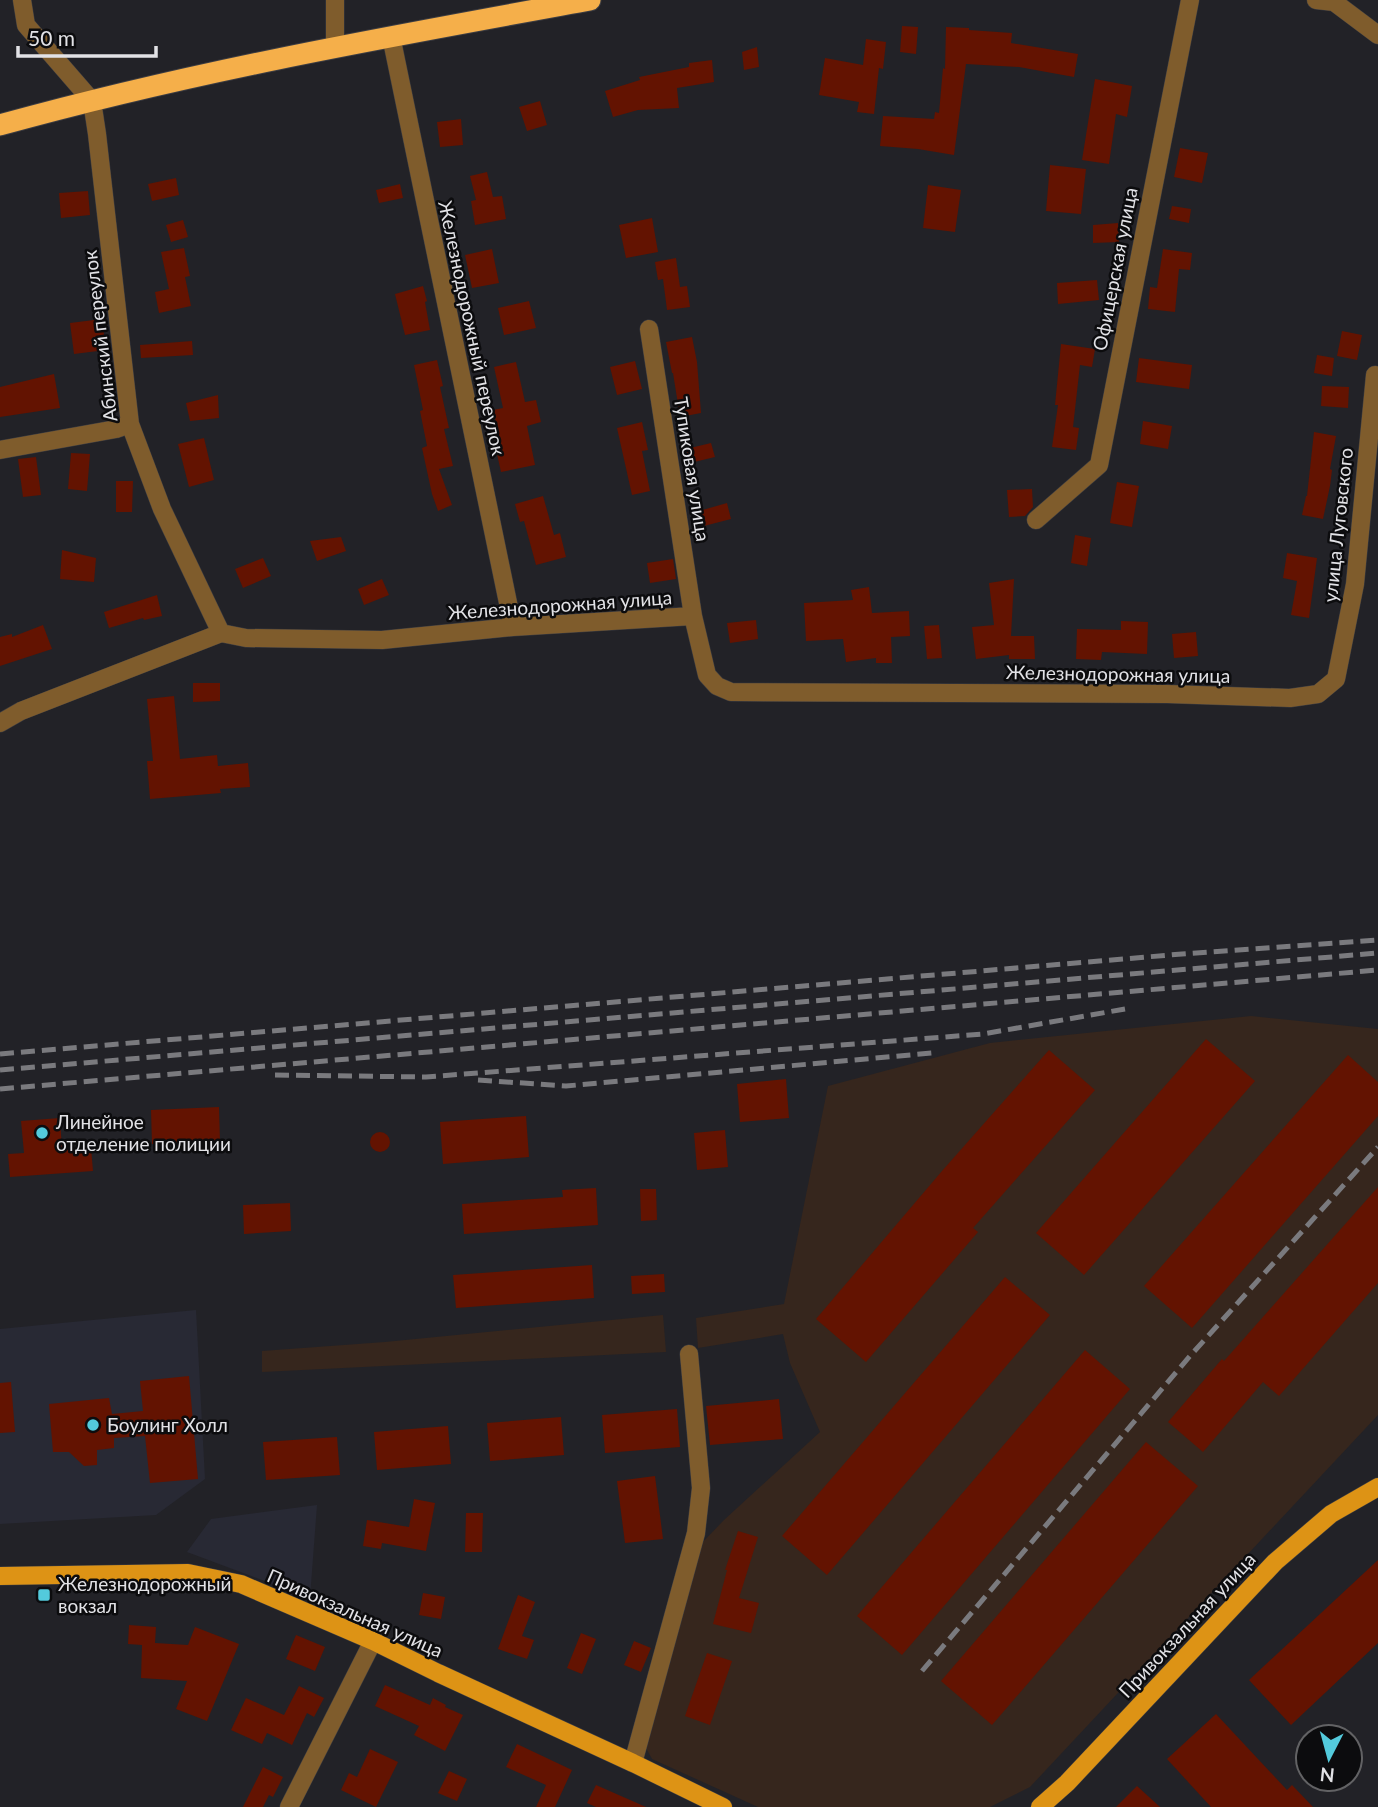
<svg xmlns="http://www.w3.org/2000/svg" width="1378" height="1807" viewBox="0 0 1378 1807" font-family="Lato,sans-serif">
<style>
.built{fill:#282934}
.industrial{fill:#36261d}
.building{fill:#631301}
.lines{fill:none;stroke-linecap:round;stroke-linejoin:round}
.minor-casing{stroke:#3d3d42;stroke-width:19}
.major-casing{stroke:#3d3d42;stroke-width:19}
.highway-casing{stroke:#3d3d42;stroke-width:23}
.minor{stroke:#7f5c2c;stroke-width:18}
.major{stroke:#dd9315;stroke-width:18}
.highway{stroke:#f5af4a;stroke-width:21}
.rail{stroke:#7a7a7e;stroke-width:5;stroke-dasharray:14 7;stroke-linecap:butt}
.poi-dot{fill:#53cadc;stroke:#0c0c0e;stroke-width:2.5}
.labels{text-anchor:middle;stroke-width:5;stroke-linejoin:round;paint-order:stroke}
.street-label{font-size:19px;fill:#e2e2e6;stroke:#0c0c0e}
.poi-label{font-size:19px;fill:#e2e2e6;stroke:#0c0c0e;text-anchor:start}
</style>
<rect width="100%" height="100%" fill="#222227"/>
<path class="built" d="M196 1310 205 1479 156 1515 0 1524V1329Z
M317 1505 310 1598 187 1552 211 1519Z"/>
<path class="industrial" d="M1251 1016 1378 1029V1415L1030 1787 990 1807H758L652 1759 646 1748 699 1546 724 1520 820 1432 790 1363 783 1334 698 1348 696 1318 784 1304 828 1086 990 1043Z
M663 1315 666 1352 262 1372V1351L385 1342Z"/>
<path class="building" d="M902 26 918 27 916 54 900 52Z
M946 27 969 28V30L1012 33 1011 43 1078 54 1074 77 1019 67 966 64 954 155 918 149 880 146 883 116 934 119 935 112 939 113 943 68 945 69Z
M866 39 886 42 883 69 879 68 874 114 857 112 859 102 819 95 825 58 863 65Z
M757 47 759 67 744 70 742 52Z
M712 60 714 82 677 88 679 108 638 110 613 117 605 91 640 80 639 77 689 67V63Z
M1095 79 1132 86 1127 117 1116 114 1109 164 1082 160Z
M540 101 547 125 527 131 519 107Z
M461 119 463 145 440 147 437 122Z
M1180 148 1208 153 1202 183 1174 177Z
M1050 165 1086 169 1081 214 1046 211Z
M487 172 493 197 502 196 506 219 475 225 471 201 476 200 470 176Z
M176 178 179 195 152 201 148 184Z
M400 184 403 198 379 203 376 190Z
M928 185 961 190 955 232 923 228Z
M88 191 90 215 61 218 59 193Z
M1172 206 1191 209 1189 223 1169 219Z
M652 218 658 252 626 258 619 225Z
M183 220 188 237 171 242 166 225Z
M1118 223 1119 242 1093 243V225Z
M184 248 190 276 185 277 191 306 159 313 155 292 169 289 161 252Z
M492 249 499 283 472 288 465 255Z
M1163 249 1192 253 1190 270 1179 269 1175 312 1148 309 1150 287 1157 288Z
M676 258 680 287 687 286 690 307 667 310 663 279 658 280 655 262Z
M1097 280 1099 300 1058 304 1057 283Z
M423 286 427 301 425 302 430 330 405 335 395 294Z
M529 301 536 328 504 335 498 308Z
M102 319 106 350 74 354 70 323Z
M1342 331 1362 335 1357 360 1337 356Z
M692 337 697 362 701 413 680 417 673 373H672L666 342Z
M192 341 193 355 141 358 140 345Z
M1061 344 1095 349 1092 367 1080 365 1073 427 1079 428 1076 450 1052 447 1058 405H1055Z
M1317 355 1334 358 1332 376 1314 373Z
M1139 358 1192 365 1189 389 1136 382Z
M437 360 443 386 440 387 449 428 444 429 453 466 439 469 452 505 438 511 432 494 422 448 427 446 420 411 423 410 414 365Z
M635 361 642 389 617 395 610 367Z
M516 362 525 402 536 400 541 422 527 426 535 465 501 472 495 445 501 444 493 410 503 408 494 367Z
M54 374 60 408 0 417V387Z
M1322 386 1349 387 1348 408 1321 406Z
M218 395 219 418 190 421 186 403Z
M1143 421 1172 426 1168 449 1140 444Z
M642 422 648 450 642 451 650 491 632 495 617 428Z
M1314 432 1336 436 1330 469 1332 470 1330 486 1323 519 1302 515 1306 496H1307Z
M204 438 214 480 189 487 178 444Z
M711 443 715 457 690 463 686 449Z
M71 453 90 454 87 491 68 489Z
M36 457 41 495 23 497 18 459Z
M116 481H133L132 512H116Z
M1117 482 1139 486 1132 527 1110 523Z
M1032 489 1033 507 1025 516 1009 517 1007 490Z
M543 496 554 535 560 533 566 557 536 565 524 521 520 522 515 504Z
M727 503 731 519 704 526 699 511Z
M1075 535 1091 538 1087 566 1071 563Z
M341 537 346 551 317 561 310 541Z
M62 550 96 558 94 582 60 579Z
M1287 553 1317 558 1309 618 1291 615 1297 581 1283 578Z
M263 558 271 576 243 588 235 569Z
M673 559 676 579 650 583 647 563Z
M382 579 389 595 364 605 358 589Z
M1014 579 1011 636H1034L1035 659H1009V655L976 659 972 627 994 625 989 583Z
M869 587 872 613 909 611 910 636 891 637 892 663H876V658L846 662 843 639 806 641 804 603 853 600 851 590Z
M157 595 162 616 144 620 143 618 109 628 104 612Z
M756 620 758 639 730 643 727 623Z
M1121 621 1148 622 1147 654 1102 652 1101 660 1076 659 1077 629 1121 630Z
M43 625 52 649 0 666V637L12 634V637Z
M939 625 942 658 927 659 924 626Z
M1196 632 1198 656 1174 658 1172 634Z
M193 683H220V701L193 702Z
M174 696 180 759 217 755 218 766 248 763 250 787 220 789 221 793 150 799 147 761H153L147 699Z
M1206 1039 1255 1081 1084 1275 1036 1233Z
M1049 1050 1095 1090 973 1228 978 1232 866 1362 816 1319 942 1171Z
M1348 1055 1378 1082V1116L1192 1328 1144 1286Z
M786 1079 789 1118 740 1122 737 1084Z
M219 1107 220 1142 152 1144 151 1110Z
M526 1116 529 1157 443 1164 440 1122Z
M60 1118 62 1150 91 1148 93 1171 10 1177 8 1154 24 1153 21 1121Z
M725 1130 728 1167 697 1170 694 1133Z
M370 1142a10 10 0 1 1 20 0a10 10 0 1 1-20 0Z
M1378 1187V1283L1279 1396 1263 1382 1203 1452 1168 1422 1222 1359 1224 1361Z
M596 1188 598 1225 464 1234 462 1204 563 1197 562 1190Z
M640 1189H656L657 1220 641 1221Z
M290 1203 291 1231 244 1234 243 1205Z
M592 1265 594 1298 456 1308 453 1275Z
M664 1274 665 1292 632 1294 631 1276Z
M1005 1277 1050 1315 827 1575 782 1536Z
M1085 1350 1130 1389 902 1655 857 1616Z
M189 1376 198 1479 150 1483 145 1436 114 1438V1448L97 1450V1465L84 1466 69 1452H53L49 1404 109 1398 112 1414 143 1411 140 1381Z
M11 1382 15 1432 0 1433V1383Z
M779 1399 783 1439 710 1445 706 1406Z
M677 1409 680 1447 605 1453 602 1415Z
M561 1417 564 1455 490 1461 487 1423Z
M448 1426 451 1464 377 1470 374 1432Z
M337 1437 340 1475 266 1480 263 1442Z
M1146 1442 1198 1486 992 1725 941 1681Z
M655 1476 663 1539 625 1543 617 1481Z
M414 1499 435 1503 426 1551 382 1543 381 1549 363 1546 367 1520 409 1527Z
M466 1513H483L482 1552H465Z
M738 1531 758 1537 739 1598 759 1603 751 1633 713 1624 727 1570H725Z
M1378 1560V1643L1291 1725 1249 1680Z
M423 1593 445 1597 441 1619 419 1615Z
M518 1595 535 1602 522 1636 534 1640 527 1659 498 1649Z
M129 1625 156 1627 155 1643 188 1645 195 1627 239 1644 207 1721 176 1709 187 1681 141 1678 142 1645 128 1644Z
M581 1633 596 1639 582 1674 567 1668Z
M296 1635 325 1647 315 1671 286 1659Z
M634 1641 651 1648 641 1672 624 1665Z
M707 1653 732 1661 710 1725 685 1716Z
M385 1685 430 1705 433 1698 446 1705 445 1707 463 1715 445 1751 414 1735 419 1726 375 1706Z
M299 1686 324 1698 314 1717 307 1713 292 1745 267 1733 262 1744 231 1730 246 1698 284 1715Z
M1216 1714 1287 1790 1292 1785 1313 1807H1211L1167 1759Z
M517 1744 572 1770 555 1807H536L546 1785 506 1767Z
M370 1749 398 1762 376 1807 341 1790 349 1773 357 1777Z
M263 1767 283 1777 273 1797 269 1795 263 1807H243Z
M449 1771 467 1779 457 1801 438 1793Z
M596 1785 646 1807H596L587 1803Z
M1137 1786 1160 1807H1116Z"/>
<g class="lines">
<defs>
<path id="minor" d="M22 0 26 25 92 101 97 134 130 424 162 509 221 633
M1316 0 1334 2 1378 35
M391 36 513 627
M335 47V0
M649 329 693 616
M0 450 116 429 130 424
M1036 520 1099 465 1190 0
M0 723 21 711 221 633 246 638 382 640 513 627 693 616 707 675 717 686 731 692 1167 694 1290 698 1318 694 1336 679 1355 584 1375 375
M633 1763 696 1533 701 1488 689 1354
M289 1807 373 1641"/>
<path id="major" d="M0 1576 188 1573 241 1584 373 1641 438 1673 633 1763 723 1807
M1040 1807 1067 1783 1275 1562 1331 1514 1378 1487"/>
<path id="highway" d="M0 125C194 71 392 36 590 0"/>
</defs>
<use href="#minor" class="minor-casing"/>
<use href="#major" class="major-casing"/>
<use href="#highway" class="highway-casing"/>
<use href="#minor" class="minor"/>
<use href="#major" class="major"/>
<use href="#highway" class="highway"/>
<path class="rail" d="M0 1054 1182 954 1378 940
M0 1070 1378 953
M275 1075 426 1077 983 1034 1125 1009
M478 1080 566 1086 932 1053
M0 1089 1378 970
M922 1671 1190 1356 1378 1147"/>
</g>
<g class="poi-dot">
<circle cx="42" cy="1133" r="7"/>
<circle cx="93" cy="1425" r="7"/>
<rect x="37" y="1588" width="14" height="14" rx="3.5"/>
</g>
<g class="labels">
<g class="street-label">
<text transform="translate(1115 269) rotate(-79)" y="7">Офицерская улица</text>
<text transform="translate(472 328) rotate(78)" y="7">Железнодорожный переулок</text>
<text transform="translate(100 336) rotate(-97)" y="7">Абинский переулок</text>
<text transform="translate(692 469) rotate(81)" y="7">Тупиковая улица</text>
<text transform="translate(1338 525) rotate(-84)" y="7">улица Луговского</text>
<text transform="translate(560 605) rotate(-4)" y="7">Железнодорожная улица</text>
<text transform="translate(1118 674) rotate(1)" y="7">Железнодорожная улица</text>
<text transform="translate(355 1613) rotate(24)" y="7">Привокзальная улица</text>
<text transform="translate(1187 1625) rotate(-47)" y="7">Привокзальная улица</text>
</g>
<g class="poi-label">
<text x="56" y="1129">Линейное<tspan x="56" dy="22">отделение полиции</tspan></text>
<text x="107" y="1432">Боулинг Холл</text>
<text x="58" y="1591">Железнодорожный<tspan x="58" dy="22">вокзал</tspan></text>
</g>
</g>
<g transform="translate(1329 1758) rotate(186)"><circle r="33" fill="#0c0c0e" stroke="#626264" stroke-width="2"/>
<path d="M0-5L12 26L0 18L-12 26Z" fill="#53cadc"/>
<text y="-10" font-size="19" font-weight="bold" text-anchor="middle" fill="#e2e2e6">N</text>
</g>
<path d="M18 46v10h138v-10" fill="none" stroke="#e2e2e6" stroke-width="3.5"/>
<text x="28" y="46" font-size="21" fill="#e2e2e6" stroke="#0c0c0e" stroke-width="5" paint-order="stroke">50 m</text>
</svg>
